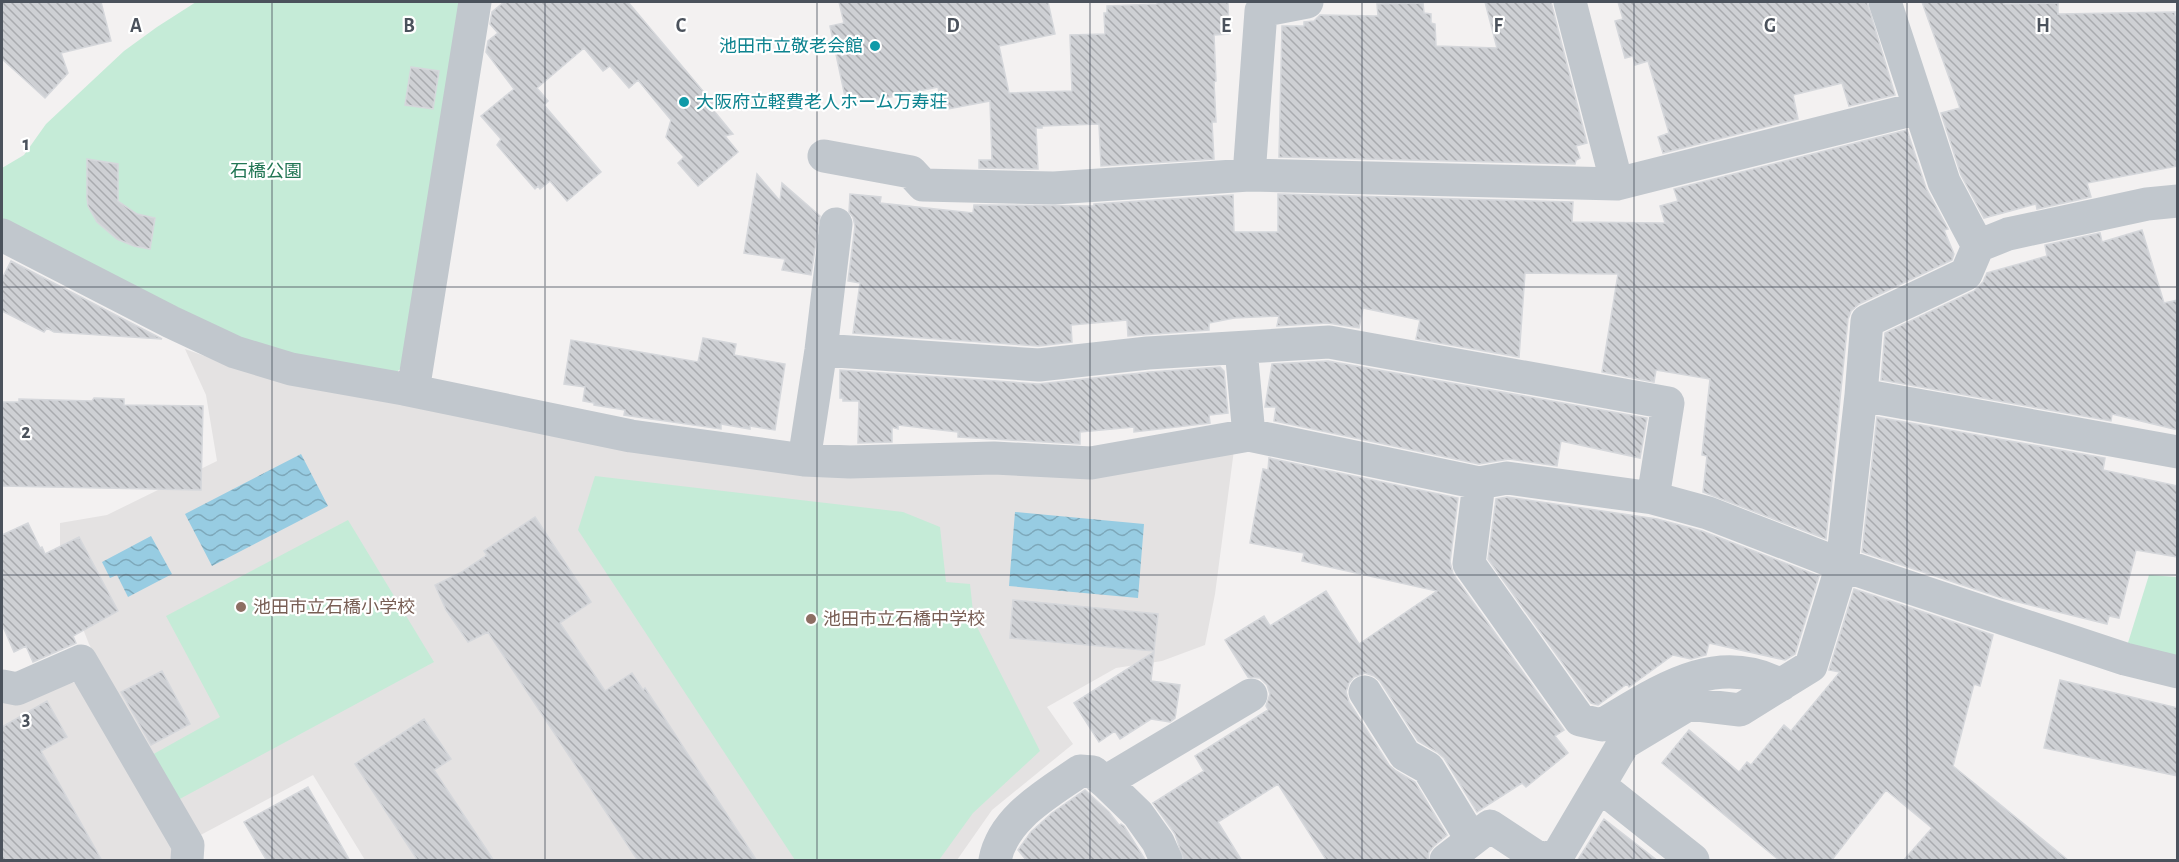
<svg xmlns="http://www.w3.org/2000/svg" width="2179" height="862" viewBox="0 0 2179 862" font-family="'Alegreya Sans','Noto Sans JP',sans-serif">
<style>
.education{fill:#e4e2e2}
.park{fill:#c5ebd7}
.water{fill:url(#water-waves)}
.building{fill:url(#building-back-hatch);stroke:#d5d7db;stroke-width:1.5}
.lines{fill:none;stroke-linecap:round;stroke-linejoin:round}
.street{stroke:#c1c7cd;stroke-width:33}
.grid{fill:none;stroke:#4b525c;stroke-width:1.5;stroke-opacity:0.55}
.culture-dot{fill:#0f9aa8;stroke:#fff;stroke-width:2}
.education-dot{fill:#8d6e63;stroke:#fff;stroke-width:2}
.labels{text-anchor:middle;stroke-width:4.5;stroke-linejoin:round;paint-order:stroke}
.culture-label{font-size:18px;fill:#0d838f;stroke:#fff;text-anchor:end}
.park-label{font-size:18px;fill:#227654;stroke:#fff}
.education-label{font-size:18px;fill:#785e54;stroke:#fff;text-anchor:start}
.grid-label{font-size:20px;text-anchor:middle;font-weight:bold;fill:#4b525c;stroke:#fff;stroke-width:4.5;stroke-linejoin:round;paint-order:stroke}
</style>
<defs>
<pattern id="water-waves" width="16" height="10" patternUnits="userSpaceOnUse" patternTransform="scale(1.5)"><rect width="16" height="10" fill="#97cce2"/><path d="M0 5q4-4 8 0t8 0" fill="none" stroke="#7da8ba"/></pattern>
<pattern id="building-back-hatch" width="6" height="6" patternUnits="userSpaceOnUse" patternTransform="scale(1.5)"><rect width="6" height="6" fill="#ced0d4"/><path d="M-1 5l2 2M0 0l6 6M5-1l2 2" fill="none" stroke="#a9abaf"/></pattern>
</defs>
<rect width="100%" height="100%" fill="#f3f1f1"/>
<path class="education" d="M185 349 241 369 601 443 1234 450 1215 594 1205 645 1162 661 1116 668 1047 707 1073 744 992 810 957 860H365L313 775 195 838 177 860H2V700L67 681 76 683 102 669 89 644 60 571V523L107 515 217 461 206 395Z"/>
<path class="park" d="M196 2H463L403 367 390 377 236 343 2 227V168L24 155 46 124 124 51 157 27Z
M595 476 903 512 940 527 946 582 970 584 974 621 1040 751 973 813 939 860H795L578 530Z
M348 520 434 662 176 801 150 756 220 717 166 616Z
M2149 575 2177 577V659L2127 646Z"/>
<path class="water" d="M301 454 328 506 212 566 185 514Z
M1015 512 1144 524 1138 598 1009 586Z
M151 536 172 574 128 597 117 575 110 578 102 562Z"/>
<path class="building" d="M2 2H101L111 41 61 53 68 73 45 98 2 59Z
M504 2H628L713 103 710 106 733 134 725 136 738 152 698 186 678 163 684 157 666 137 671 120 638 80 629 88 610 66 603 71 584 48 537 88 548 101 544 105 601 172 567 201 550 181 540 189 538 186 535 189 497 145 501 139 481 116 514 89 486 52 488 41 498 33 490 24 492 12Z
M839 2H1048L1055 34 999 46 1009 93 1072 91 1070 35 1105 34 1104 13H1107V6L1157 4V2H1228L1229 34 1214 35 1216 81 1214 82 1216 122H1212L1214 159 1101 166 1099 124 1042 126V128H1036L1038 169 979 168V160H992L990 101 943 110 938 87 847 106 830 26 844 23Z
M1485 2H1551L1587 143 1576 146 1580 158 1576 160 1575 164 1279 157 1282 26H1304V22L1314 21 1320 15 1378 16 1377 4 1423 3 1424 13 1431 14V23L1435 24 1436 46 1497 48Z
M1618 2H1867L1895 95 1849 106 1842 83 1793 95 1798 119 1663 153 1658 137 1669 133 1648 61 1635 65 1633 56 1625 58 1615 21 1623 19Z
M1922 2H2004V4L2058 3V14L2175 12V16H2177L2178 166 2087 183 2091 197 2037 209 2036 204 1984 218 1961 175 1941 113 1960 108Z
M411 67 439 71 433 109 405 105Z
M1907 130 1926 188 1948 229 1944 230 1954 254 1952 260 1859 304 1851 311 1848 319 1826 539 1703 492 1707 456 1702 455 1710 379 1656 370 1654 382 1602 372 1618 274 1525 273 1519 357 1416 339 1420 320 1363 308 1359 328 1328 323 1277 326 1279 316 1234 318 1209 323V330L1128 336 1127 320 1071 325 1072 342 1039 346 853 333 860 283 848 281 855 226 853 217 849 212 850 194 881 197 880 203 973 213 974 205 1094 206V204L1233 195 1234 232H1278V194L1573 202 1572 222 1665 223 1660 206 1678 201 1674 189Z
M87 159 118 164V201L137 214 155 218 150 249 134 246 117 239 97 222 88 206 87 198Z
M757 174 780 201 782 183 820 216 811 275 782 270 785 259 744 253Z
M2142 230 2164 303 2178 300V430L2112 414 2111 421 1881 380 1885 333 1974 291 1983 282 1987 273 2047 256 2045 245 2100 233 2102 242Z
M11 261 162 339 54 332 47 328 44 332 2 311V279Z
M703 338 736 344 734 355 785 364 775 430 750 426V429L721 424V429L624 415 625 410 594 405V403L583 401 585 387 564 384 571 340 698 362Z
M1328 361 1647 418 1640 458 1561 441 1557 466 1509 459 1479 464 1274 421 1276 407H1265L1272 364Z
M1220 367 1224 371 1228 413 1209 415 1210 423 1134 432V427L1080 432V444L958 437V432L898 425V429L892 427V442L858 443 859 401H843V398H840V370L1038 384 1150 372Z
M94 398 124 399V405L203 406 201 490 2 486V402H19V399L92 401Z
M1877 417 2105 458 2103 470 2178 486V557L2136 550 2119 618 2109 616 2107 624 2002 598 1862 552Z
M1269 458 1458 498 1450 562 1453 574 1564 730 1555 736 1568 753 1526 787 1522 783 1477 812 1444 758 1437 752 1418 741 1380 681 1374 676 1365 673 1354 677 1349 683 1346 692 1349 702 1389 765 1396 771 1415 782 1447 835 1434 846 1429 852 1428 861H1327L1278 784 1218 822 1242 861H1184L1175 834 1153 803 1204 771 1195 756 1268 710 1266 706 1270 694 1267 685 1260 678 1248 677 1225 640 1264 616 1270 626 1326 591 1359 644 1437 591 1302 561 1304 553 1250 543 1263 469 1268 470Z
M1507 497 1657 519 1702 531 1819 576 1795 654 1785 660 1709 643 1706 655 1691 659 1673 655 1629 687 1627 684 1598 705 1591 703 1488 559 1496 499Z
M535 517 591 602 560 623 605 691 632 673 643 690 645 688 757 861H638L488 632 468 642 446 610 435 585 460 573 487 555 484 551Z
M28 523 40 548 42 547 45 554 79 537 118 611 73 636 76 643 33 662 26 646 14 652 2 624V535Z
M1854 589 1993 635 1980 686 1974 684 1953 766 2069 861H1903L1932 828 1886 790 1831 861H1780L1662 763 1689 730 1739 772 1747 762 1751 765 1784 725 1791 731 1840 672 1829 670Z
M1013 600 1158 614 1154 651 1010 638Z
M1154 652 1151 681 1180 685 1175 718 1170 722 1151 719 1120 739 1115 731 1099 742 1074 703Z
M162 671 190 724 151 745 121 692Z
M2060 680 2178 708V776L2044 748Z
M47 701 67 737 41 751 102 861H2V727Z
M424 719 451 759 434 770 494 861H418L355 764Z
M308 787 350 861H267L244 822Z
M1085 790 1109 812 1119 825 1121 824 1124 826 1146 861H1027L1018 850 1031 832 1052 813Z
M1604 819 1658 861H1577Z"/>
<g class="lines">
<path class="street" d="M1570 2 1617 184
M1885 2 1944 182 1978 246
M824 156 911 172 923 185 1054 188 1249 175 1617 184 1919 108
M1249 175 1261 11 1307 2
M2 235 171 322 235 352 291 369 404 389 631 436 804 460 850 462 994 458 1091 463 1249 435 1479 483 1507 478 1653 498 1708 513 1842 565 2125 659 2178 672
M1241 349 1249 435
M821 350 1039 365 1148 353 1329 342 1668 403 1653 498
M413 391 475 2
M1861 395 2178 452
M804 460 821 350 836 224
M1479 483 1469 564 1580 720 1602 725C1658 692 1715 650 1781 685
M2 686 17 689 81 661 188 845 187 860
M1365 692 1405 755 1428 768 1472 840
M1105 782 1251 695
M1600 786 1693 860
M995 860C1003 818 1047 794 1080 771L1093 772 1105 782 1138 814 1158 842 1166 860
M1446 860 1490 826 1540 859 1558 855 1624 743 1689 704 1740 710 1811 666 1842 565 1861 395 1867 321 1966 274 1978 246 2008 234 2147 204 2178 201"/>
</g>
<path class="grid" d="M272 2V860M545 2V860M817 2V860M1090 2V860M1362 2V860M1634 2V860M1907 2V860M2 287H2178M2 575H2178"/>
<g class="culture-dot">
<circle cx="875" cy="46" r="6"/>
<circle cx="684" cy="102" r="6"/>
</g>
<g class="education-dot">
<circle cx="241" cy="607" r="6"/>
<circle cx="811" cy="619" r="6"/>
</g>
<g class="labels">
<g class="culture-label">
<text x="863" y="52">池田市立敬老会館</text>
<text x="696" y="108" text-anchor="start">大阪府立軽費老人ホーム万寿荘</text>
</g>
<g class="park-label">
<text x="266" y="177">石橋公園</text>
</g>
<g class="education-label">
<text x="253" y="613">池田市立石橋小学校</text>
<text x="823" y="625">池田市立石橋中学校</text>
</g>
</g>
<g class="grid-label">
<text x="136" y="32">A</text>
<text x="409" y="32">B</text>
<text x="681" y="32">C</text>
<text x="953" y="32">D</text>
<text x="1226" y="32">E</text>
<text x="1498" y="32">F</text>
<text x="1770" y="32">G</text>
<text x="2043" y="32">H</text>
<text x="26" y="150">1</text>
<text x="26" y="438">2</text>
<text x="26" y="725">3</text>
</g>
<rect width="2179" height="862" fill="none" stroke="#4b525c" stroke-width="6"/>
</svg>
